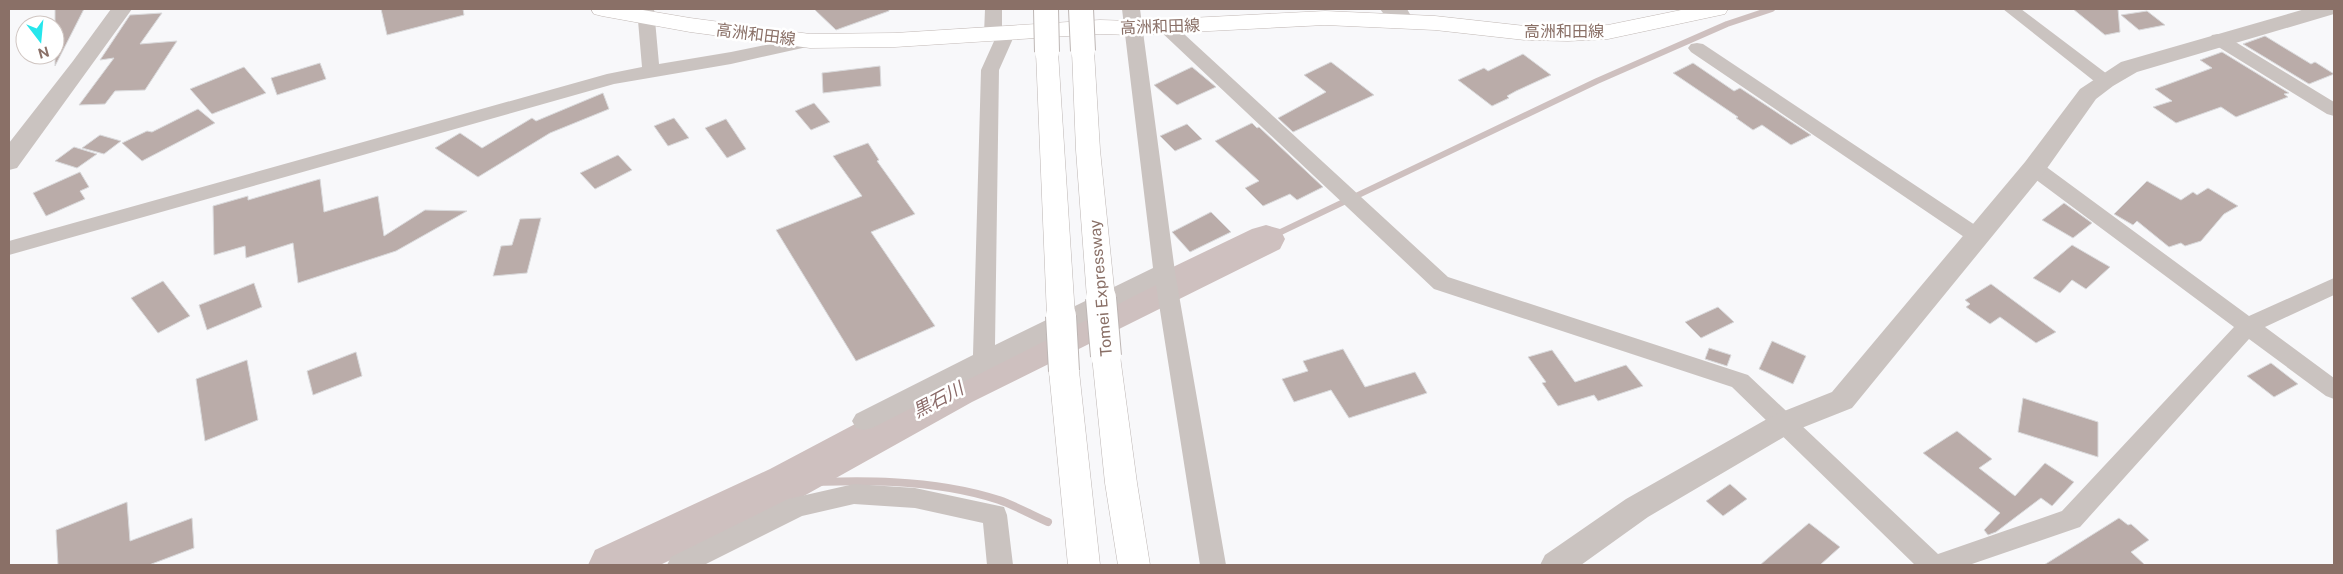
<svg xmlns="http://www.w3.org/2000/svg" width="2343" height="574" viewBox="0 0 2343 574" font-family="'Public Sans','Noto Sans JP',sans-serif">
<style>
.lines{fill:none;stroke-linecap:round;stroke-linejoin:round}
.stream-far1{stroke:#cec0bf;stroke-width:6}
.stream{stroke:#cec0bf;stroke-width:8}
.river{fill:#cec0bf;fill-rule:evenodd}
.building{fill:#baaca9;stroke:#dadadc}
.secondary-casing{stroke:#c1b8b5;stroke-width:1}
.motorway-casing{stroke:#bdb6b4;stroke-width:1}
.minor{fill:#cac3c0;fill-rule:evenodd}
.tertiary{fill:#cac3c0;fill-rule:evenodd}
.secondary{fill:#fff;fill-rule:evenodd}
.motorway{fill:#fff;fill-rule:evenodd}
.motorway-bridge-far1-casing{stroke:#bdb6b4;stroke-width:26;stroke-linecap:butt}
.motorway-bridge-casing{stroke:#bdb6b4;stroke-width:32;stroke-linecap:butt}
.motorway-bridge-far1{stroke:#fff;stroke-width:24}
.motorway-bridge{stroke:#fff;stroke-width:30}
.labels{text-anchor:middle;stroke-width:5;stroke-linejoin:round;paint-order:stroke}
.street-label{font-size:16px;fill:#8a7067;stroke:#fff}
.water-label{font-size:18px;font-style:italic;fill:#8b6b69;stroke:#fff}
</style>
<rect width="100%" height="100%" fill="#f8f8fa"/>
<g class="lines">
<path class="stream-far1" d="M1266 239 1597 81 1727 24 1772 9"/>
<path class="stream" d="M786 483C857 480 931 478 999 500 1016 506 1032 515 1048 522"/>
<path class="river" d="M1266 225 1280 229 1285 239 1280 249 972 402 802 497 660 565H588L595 550 770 469 942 378 1252 229Z"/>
</g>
<path class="building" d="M55 9H84L55 66Z
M381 9H463L464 15 387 35Z
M814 9H889V11L836 30Z
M2073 9H2118L2120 32 2105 35Z
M2147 11 2165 25 2139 30 2121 15Z
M162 13 140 44 177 41 145 90 115 91 105 104 79 105 114 58 100 60 130 15Z
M2265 36 2311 64 2315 62 2334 74 2309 84 2243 44Z
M2222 52 2289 93 2284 94 2288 97 2236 117 2221 107 2176 123 2153 107 2172 101 2155 89 2212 68 2200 60Z
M1523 54 1551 75 1516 91 1507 96 1509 98 1492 106 1458 80 1484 68 1488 71Z
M1331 62 1374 95 1293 132 1278 118 1326 92 1304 75Z
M320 63 326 79 277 95 271 78Z
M1693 63 1734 91 1740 88 1811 135 1791 145 1762 125 1753 130 1736 118 1738 117 1673 73Z
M880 66 881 86 823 93 822 73Z
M244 67 266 93 212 114 190 89Z
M1192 67 1216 87 1177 105 1154 85Z
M603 93 609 109 550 133 478 177 435 148 460 133 482 148 532 118 536 121Z
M814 103 830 122 811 130 795 111Z
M198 109 215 123 142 161 122 143 147 131 152 132Z
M674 118 689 138 668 146 654 126Z
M726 119 746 149 727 158 705 128Z
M1252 123 1257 128 1259 127 1323 187 1297 200 1290 194 1263 206 1245 188 1259 181 1215 141Z
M1187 124 1202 139 1175 151 1160 136Z
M100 135 121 141 104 154 82 148Z
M868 143 879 160 877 161 915 214 871 232 935 326 856 361 776 230 862 196 833 156Z
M74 147 97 154 77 168 55 161Z
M618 155 632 170 595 189 580 173Z
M80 172 89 187 80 191 85 199 46 216 33 193Z
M320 179 324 212 378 196 384 236 425 210 467 211 396 251 298 283 293 243 246 258 245 246 214 255 213 206 248 196V200Z
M2147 181 2181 200 2193 192 2197 195 2208 188 2238 206 2224 214 2201 241 2185 246 2181 243 2169 247 2137 221 2133 225 2114 214Z
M2064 203 2092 223 2073 238 2042 220Z
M1211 212 1231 232 1190 252 1172 232Z
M541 218 527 273 493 276 501 246 512 245 520 219Z
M2072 245 2110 267 2086 289 2072 280 2060 293 2033 278Z
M163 281 190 316 158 333 131 298Z
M254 283 262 307 207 330 199 305Z
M1991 284 2056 332 2036 343 2000 317 1990 324 1966 307 1970 304 1965 300Z
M1718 307 1734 322 1701 338 1685 322Z
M1772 341 1806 356 1793 384 1759 369Z
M1709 348 1731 355 1727 366 1705 359Z
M1343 349 1365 387 1415 372 1427 393 1349 418 1331 390 1294 402 1282 379 1308 371 1303 361Z
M1552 350 1575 382 1626 365 1643 386 1598 401 1594 395 1558 406 1542 383 1546 382 1528 357Z
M356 352 362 376 313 395 307 371Z
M247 360 258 420 205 441 196 379Z
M2271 363 2298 384 2274 397 2247 376Z
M2023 398 2098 422V457L2018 432Z
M1957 431 1992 459 1979 468 2015 496 2045 463 2074 482 2052 506 2041 498 1996 532 1988 535 1984 530 2000 513 1923 453Z
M1730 484 1747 499 1723 516 1706 501Z
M127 502 130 541 192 518 194 548 149 565H58L56 530Z
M2119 518 2128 525 2131 524 2149 540 2131 552 2145 565H2044Z
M1809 523 1840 547 1820 565H1760Z"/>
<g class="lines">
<defs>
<path id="secondary" d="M591 9H637L690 18 810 34 895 33 1100 20 1132 21 1325 11 1435 16 1525 26 1568 27 1608 25 1686 9H1728L1725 14 1608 39 1568 41 1525 40 1435 30 1325 25 1132 35 1100 34 895 47 810 48 690 32 602 16 594 14Z"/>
<path id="motorway" d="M1083 44 1091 46 1094 51 1100 150 1115 298 1111 305 1101 308 1091 305 1087 298 1076 150 1072 51 1075 46Z
M1047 45 1055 47 1058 52 1075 316 1071 324 1061 327 1051 324 1047 316 1036 52 1039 47Z
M1106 345 1116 348 1120 356 1137 483 1150 565H1118L1105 483 1092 356 1096 348Z
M1064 360 1074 363 1079 371 1100 565H1068L1049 371 1054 363Z"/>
</defs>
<use href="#secondary" class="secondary-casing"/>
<use href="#motorway" class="motorway-casing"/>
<path class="minor" d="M637 9H654L659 64 731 52 810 36 816 37 819 41 816 45 731 64 614 84 9 255V241L607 74 642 67Z
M985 9H1002V30H1012L1015 34 999 70 995 345 1153 268 1122 9H1140L1175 272 1226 565H1200L1156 285 872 428 864 430 856 428 852 421 856 414 973 355 981 70 995 39 987 38 984 34Z
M1380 9H1407L1414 21 1411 25H1399L1393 15 1383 13Z
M2003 9H2021L2111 77 2114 81 2111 85 2105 87 2099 85Z
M1165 21 1171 22 1448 277 1748 375 1938 554 2062 511 2234 327 2027 173 2024 168 2027 163 2034 161 2041 163 2249 316 2334 278V295L2265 327 2334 378V399L2326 396 2249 339 2080 527 1969 565H1915L1732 387 1434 289 1159 30 1156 26 1159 22Z
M2218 34 2224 35 2334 102V116L2327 114 2212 43 2209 39 2212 35Z
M1697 43 1703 44 1984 231 1987 236 1984 241 1977 243 1970 241 1691 52 1688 48 1691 44Z
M854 484 915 488 1004 507 1007 515 1013 565H987L983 523 915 508 854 504 802 516 704 565H667L671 557 788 499Z"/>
<path class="tertiary" d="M111 9H132L17 168 9 170V143L73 61Z
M2305 9H2334V14L2137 72 2113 86 2096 99 2043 174 1852 408 1794 431 1648 517 1581 565H1540L1545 555 1626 499 1774 415 1832 392 2025 162 2080 89 2121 62Z"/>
<use href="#secondary" class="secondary"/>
<use href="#motorway" class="motorway"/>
<defs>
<path id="motorway-bridge-far1" d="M1046 9 1047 52
M1081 9 1083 51"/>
<path id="motorway-bridge" d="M1101 298 1106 356
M1061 316 1064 371"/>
</defs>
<use href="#motorway-bridge-far1" class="motorway-bridge-far1-casing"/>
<use href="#motorway-bridge" class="motorway-bridge-casing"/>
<use href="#motorway-bridge-far1" class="motorway-bridge-far1"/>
<use href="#motorway-bridge" class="motorway-bridge"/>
</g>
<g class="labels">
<g class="street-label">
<text transform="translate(1160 26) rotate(-2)" y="6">高洲和田線</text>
<text x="1564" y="37">高洲和田線</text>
<text transform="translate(756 34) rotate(7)" y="6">高洲和田線</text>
<text transform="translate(1100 288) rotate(-95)" y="6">Tomei Expressway</text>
</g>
<g class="water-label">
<text transform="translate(938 400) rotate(-28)" y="6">黒石川</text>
</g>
</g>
<rect width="2343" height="574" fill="none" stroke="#8a7067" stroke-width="20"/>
<g transform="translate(40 40) rotate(164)"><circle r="24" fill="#ffffff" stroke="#d0c6c2"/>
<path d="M0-4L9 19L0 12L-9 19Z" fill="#26e6ec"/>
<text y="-8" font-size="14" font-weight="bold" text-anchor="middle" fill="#8a7067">N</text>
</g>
</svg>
